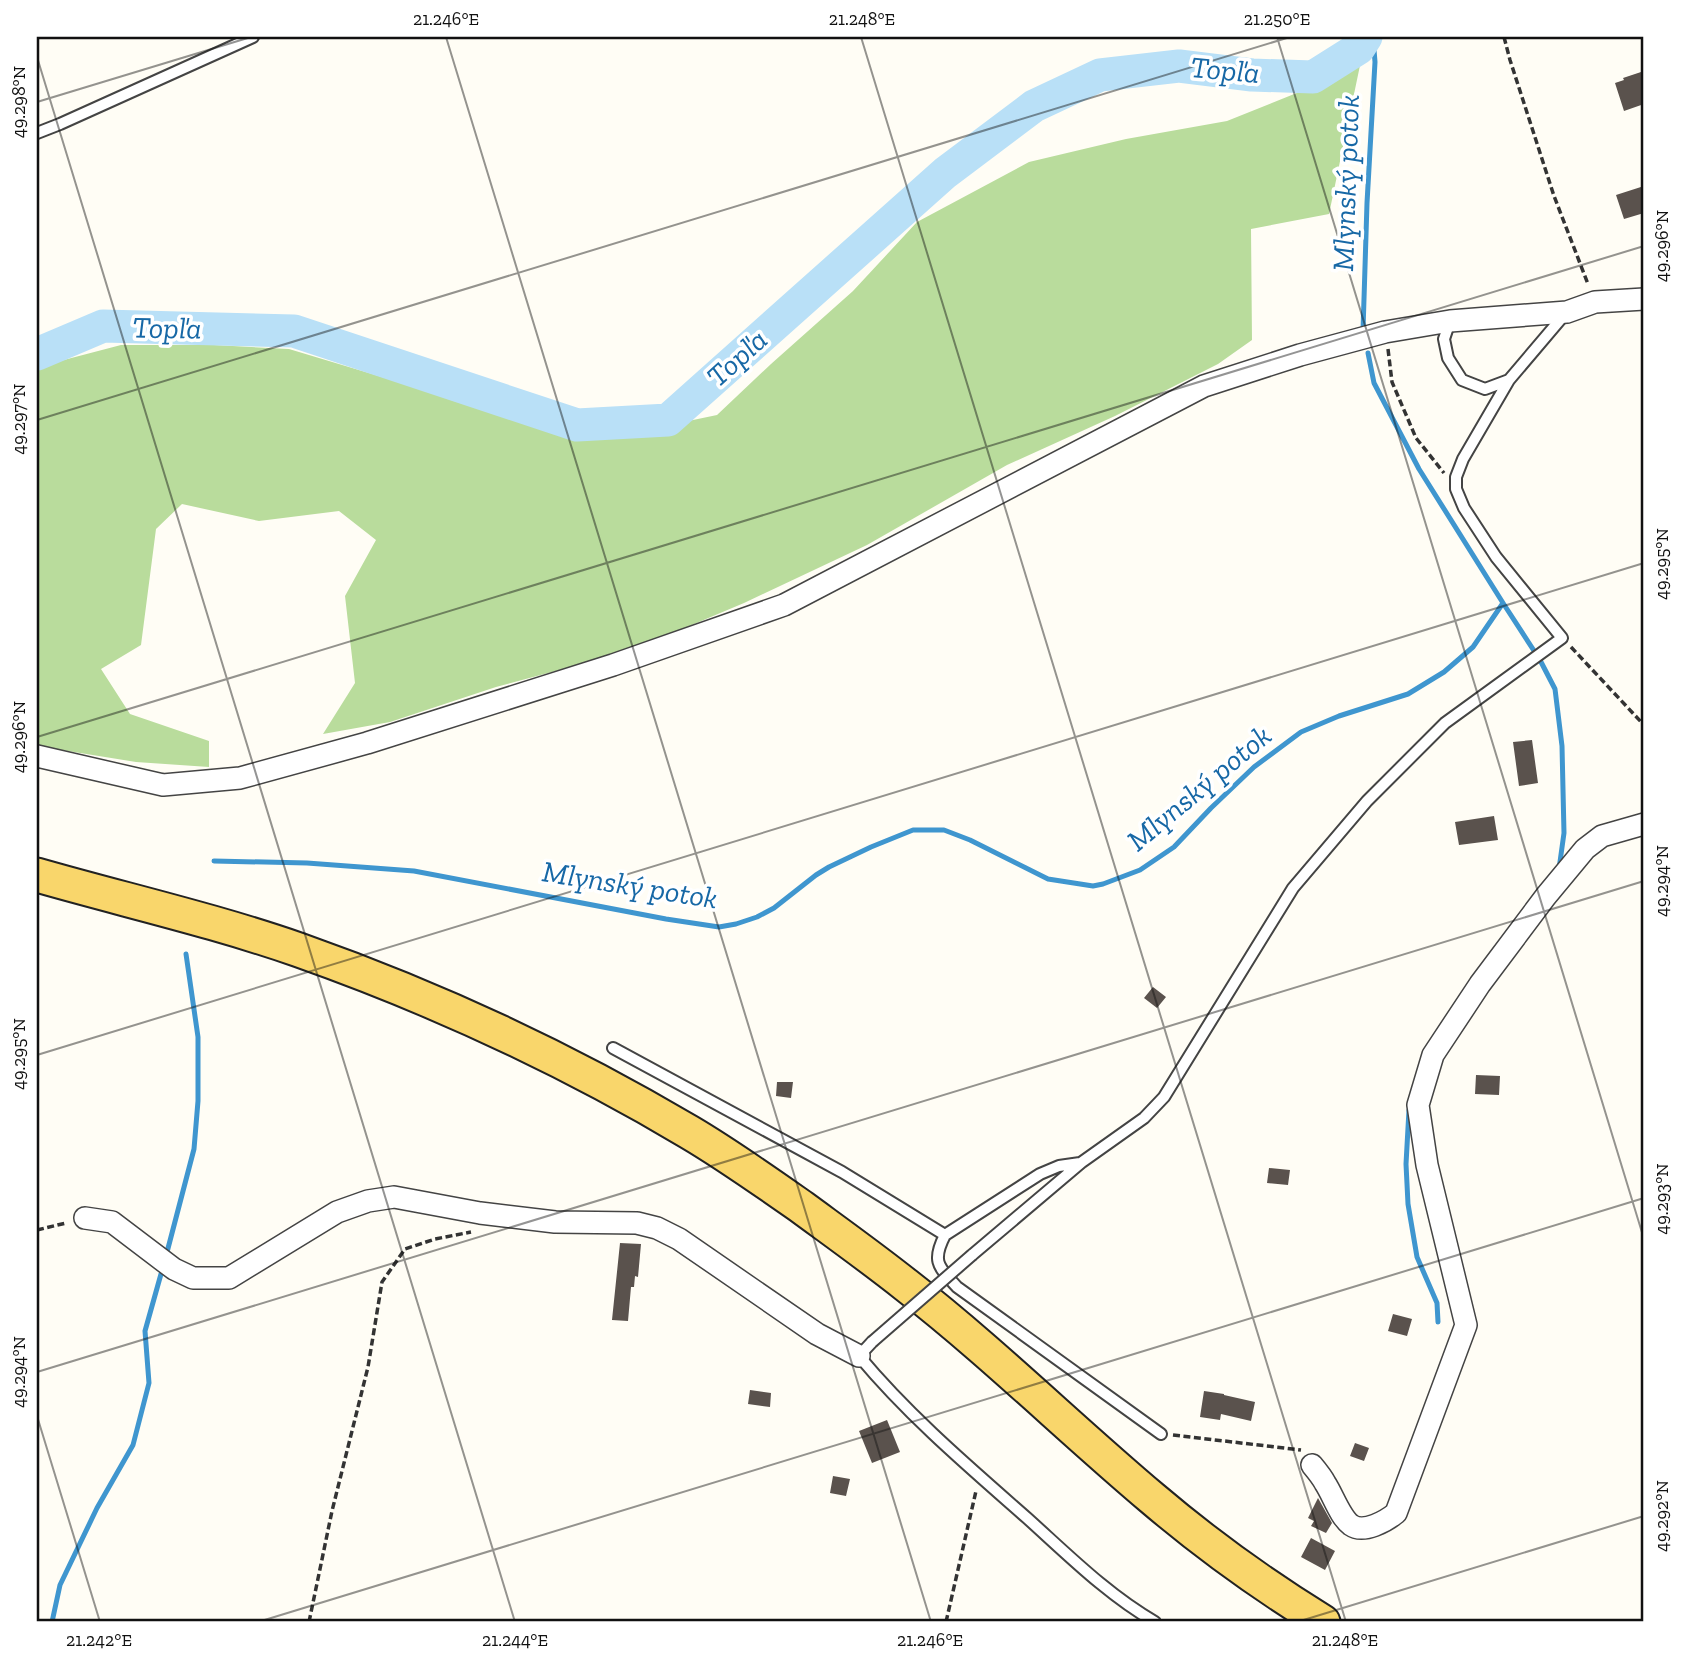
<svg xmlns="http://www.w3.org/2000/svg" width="1681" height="1659" viewBox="0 0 1681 1659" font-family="'Zilla Slab',serif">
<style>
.forest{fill:#b9dc9c}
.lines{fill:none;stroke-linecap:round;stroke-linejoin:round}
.stream{stroke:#3f96cf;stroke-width:5}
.river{stroke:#b9e0f7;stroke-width:33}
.building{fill:#5a524d}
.service-casing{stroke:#444;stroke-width:14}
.minor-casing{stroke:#444;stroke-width:24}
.primary-casing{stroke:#222;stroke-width:37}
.path{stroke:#333;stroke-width:3.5;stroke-dasharray:7 3.5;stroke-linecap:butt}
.service{stroke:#fff;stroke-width:10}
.minor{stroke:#fff;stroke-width:21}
.primary{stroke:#f9d66b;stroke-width:33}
.service-bridge-casing{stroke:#444;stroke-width:14;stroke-linecap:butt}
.service-bridge{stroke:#fff;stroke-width:10}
.ticks{fill:none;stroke:#111;stroke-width:2;stroke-opacity:0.45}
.labels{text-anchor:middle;stroke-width:7;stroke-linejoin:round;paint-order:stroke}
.water-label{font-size:30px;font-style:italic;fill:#1768a6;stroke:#fff}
.neatline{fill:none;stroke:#111;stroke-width:2.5}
.ticks-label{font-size:18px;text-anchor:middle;fill:#111}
</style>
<rect width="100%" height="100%" fill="#fffdf5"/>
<path class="forest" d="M1363 51 1329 214 1251 229 1252 340 1218 364 1115 416 1007 465 867 545 744 603 630 651 496 687 390 722 323 734 355 683 345 596 376 540 339 511 259 521 182 504 156 529 141 645 101 669 130 714 209 741V767L136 762 37 746V367L121 345H214L289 349 482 407 626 434 717 415 771 364 853 291 917 222 1029 162 1126 139 1227 121 1324 82Z"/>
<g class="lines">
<path class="stream" d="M1363 331 1367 203 1375 62 1373 37
M1503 603 1540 660 1555 689 1562 746 1564 833 1559 869
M214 861 307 863 414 871 666 919 719 927 736 924 757 917 774 908 816 875 829 867 871 847 913 830H944L970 840 1048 879 1093 886 1103 884 1140 870 1174 847 1211 808 1254 767 1301 732 1339 716 1408 694 1444 672 1473 647 1503 603 1419 469 1374 383 1368 353
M1409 1110 1406 1164 1408 1204 1417 1257 1437 1303 1438 1322
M166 1256 194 1149 198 1101V1037L186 954
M52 1622 60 1585 97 1508 133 1445 149 1383 145 1331 161 1274"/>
<path class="river" d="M37 354 103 326 294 331 577 425 668 420 945 173 1034 106 1100 75 1179 66 1252 75 1313 77 1359 48 1366 37"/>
</g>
<path class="building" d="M1644 71V104L1624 111 1615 83 1624 80 1623 78Z
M1644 186V213L1624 219 1616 195Z
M1532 740 1538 783 1519 786 1513 742Z
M1494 816 1498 840 1459 845 1455 822Z
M1153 987 1166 997 1157 1008 1144 998Z
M1476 1075 1500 1076 1499 1095 1475 1094Z
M777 1082H793L791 1098 776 1096Z
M1269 1168 1290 1170 1288 1185 1267 1183Z
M620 1243 641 1244 638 1277 635 1276 634 1287H631L628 1321 612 1320Z
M1393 1314 1412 1319 1407 1336 1388 1331Z
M750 1390 771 1393 770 1407 748 1404Z
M1204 1391 1224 1394V1395L1255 1402 1251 1421 1221 1414 1220 1420 1200 1417Z
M887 1420 900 1452 872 1463 859 1431Z
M1355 1443 1369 1448 1364 1461 1350 1456Z
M833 1476 850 1479 846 1496 830 1493Z
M1318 1498 1332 1523 1326 1533 1311 1526 1314 1521 1308 1518Z
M1311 1538 1335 1551 1325 1570 1301 1557Z"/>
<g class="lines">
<defs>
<path id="service" d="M37 133 60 124 253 37
M1450 321 1444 339 1448 358 1462 380 1485 389 1509 380
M613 1048 842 1172 945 1235
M1080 1163 1059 1166 1040 1174 945 1235C931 1262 939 1267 957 1287L1161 1434
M972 1255 1082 1162 1144 1118 1164 1097 1293 888 1367 801 1445 723 1562 638 1496 557 1464 508 1456 489V477L1463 459 1509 380 1565 314
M872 1342 859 1356C909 1416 969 1467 1027 1518 1068 1555 1108 1595 1155 1622"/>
<path id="minor" d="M37 756 163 785 240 778 367 743 613 665 784 605 1204 386 1300 355 1385 332 1450 321 1567 312 1595 302 1644 299
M85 1218 112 1222 174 1269 193 1278H229L337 1212 368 1201 394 1197 480 1213 555 1222 637 1223 657 1228 679 1239 817 1334 859 1356
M1312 1465C1317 1471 1322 1477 1325 1483 1333 1495 1340 1517 1351 1525 1364 1534 1386 1521 1396 1513L1466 1325 1427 1165 1418 1105 1433 1055 1480 984 1546 896 1585 849 1602 836 1644 824"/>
<path id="primary" d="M37 875C124 900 213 920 299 950 435 998 566 1059 689 1132 728 1155 766 1182 803 1208 837 1233 872 1258 906 1285 991 1351 1069 1428 1152 1498 1206 1544 1263 1585 1323 1622"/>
</defs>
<use href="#service" class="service-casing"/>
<use href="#minor" class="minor-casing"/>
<use href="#primary" class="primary-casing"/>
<path class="path" d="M1504 37 1510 60 1554 196 1588 284
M1388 349 1392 382 1416 438 1444 473
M1571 647 1644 725
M37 1230 66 1223
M1173 1435 1301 1450
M309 1622 332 1511 368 1367 382 1282 405 1249 435 1239 471 1232
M946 1622 976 1491"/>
<use href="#service" class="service"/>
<use href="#minor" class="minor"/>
<use href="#primary" class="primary"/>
<defs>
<path id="service-bridge" d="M872 1342 972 1255"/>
</defs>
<use href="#service-bridge" class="service-bridge-casing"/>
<use href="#service-bridge" class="service-bridge"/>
</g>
<path class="ticks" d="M446 37 931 1622M861 37 1346 1622M1277 37 1644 1239M37 57 515 1622M37 102 251 37M37 420 1290 37M37 737 1644 246M37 1055 1644 563M37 1372 1644 881M37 1416 100 1622M258 1622 1644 1198M1297 1622 1644 1516"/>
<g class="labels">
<g class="water-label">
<text transform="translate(1225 70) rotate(5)" y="10">Topľa</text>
<text transform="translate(1346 183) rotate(-88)" y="10">Mlynský potok</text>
<text transform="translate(167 328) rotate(1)" y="10">Topľa</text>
<text transform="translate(737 358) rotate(-42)" y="10">Topľa</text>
<text transform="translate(1199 788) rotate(-40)" y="10">Mlynský potok</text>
<text transform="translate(630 885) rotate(9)" y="10">Mlynský potok</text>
</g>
</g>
<rect width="1681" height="1659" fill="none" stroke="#ffffff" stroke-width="77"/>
<rect x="38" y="38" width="1604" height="1582" class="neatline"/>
<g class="ticks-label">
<text x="446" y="25">21.246°E</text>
<text x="862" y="25">21.248°E</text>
<text x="1277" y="25">21.250°E</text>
<text transform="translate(19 102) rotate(-90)" y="6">49.298°N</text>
<text transform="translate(1662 246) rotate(-90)" y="6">49.296°N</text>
<text transform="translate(19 419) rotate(-90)" y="6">49.297°N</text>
<text transform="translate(1662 564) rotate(-90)" y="6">49.295°N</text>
<text transform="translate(19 737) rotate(-90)" y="6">49.296°N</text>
<text transform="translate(1662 881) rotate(-90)" y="6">49.294°N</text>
<text transform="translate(19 1054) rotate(-90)" y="6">49.295°N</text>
<text transform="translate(1662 1199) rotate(-90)" y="6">49.293°N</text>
<text transform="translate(19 1372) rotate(-90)" y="6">49.294°N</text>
<text transform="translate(1662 1516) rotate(-90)" y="6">49.292°N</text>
<text x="99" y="1646">21.242°E</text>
<text x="515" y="1646">21.244°E</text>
<text x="930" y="1646">21.246°E</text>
<text x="1345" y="1646">21.248°E</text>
</g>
</svg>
